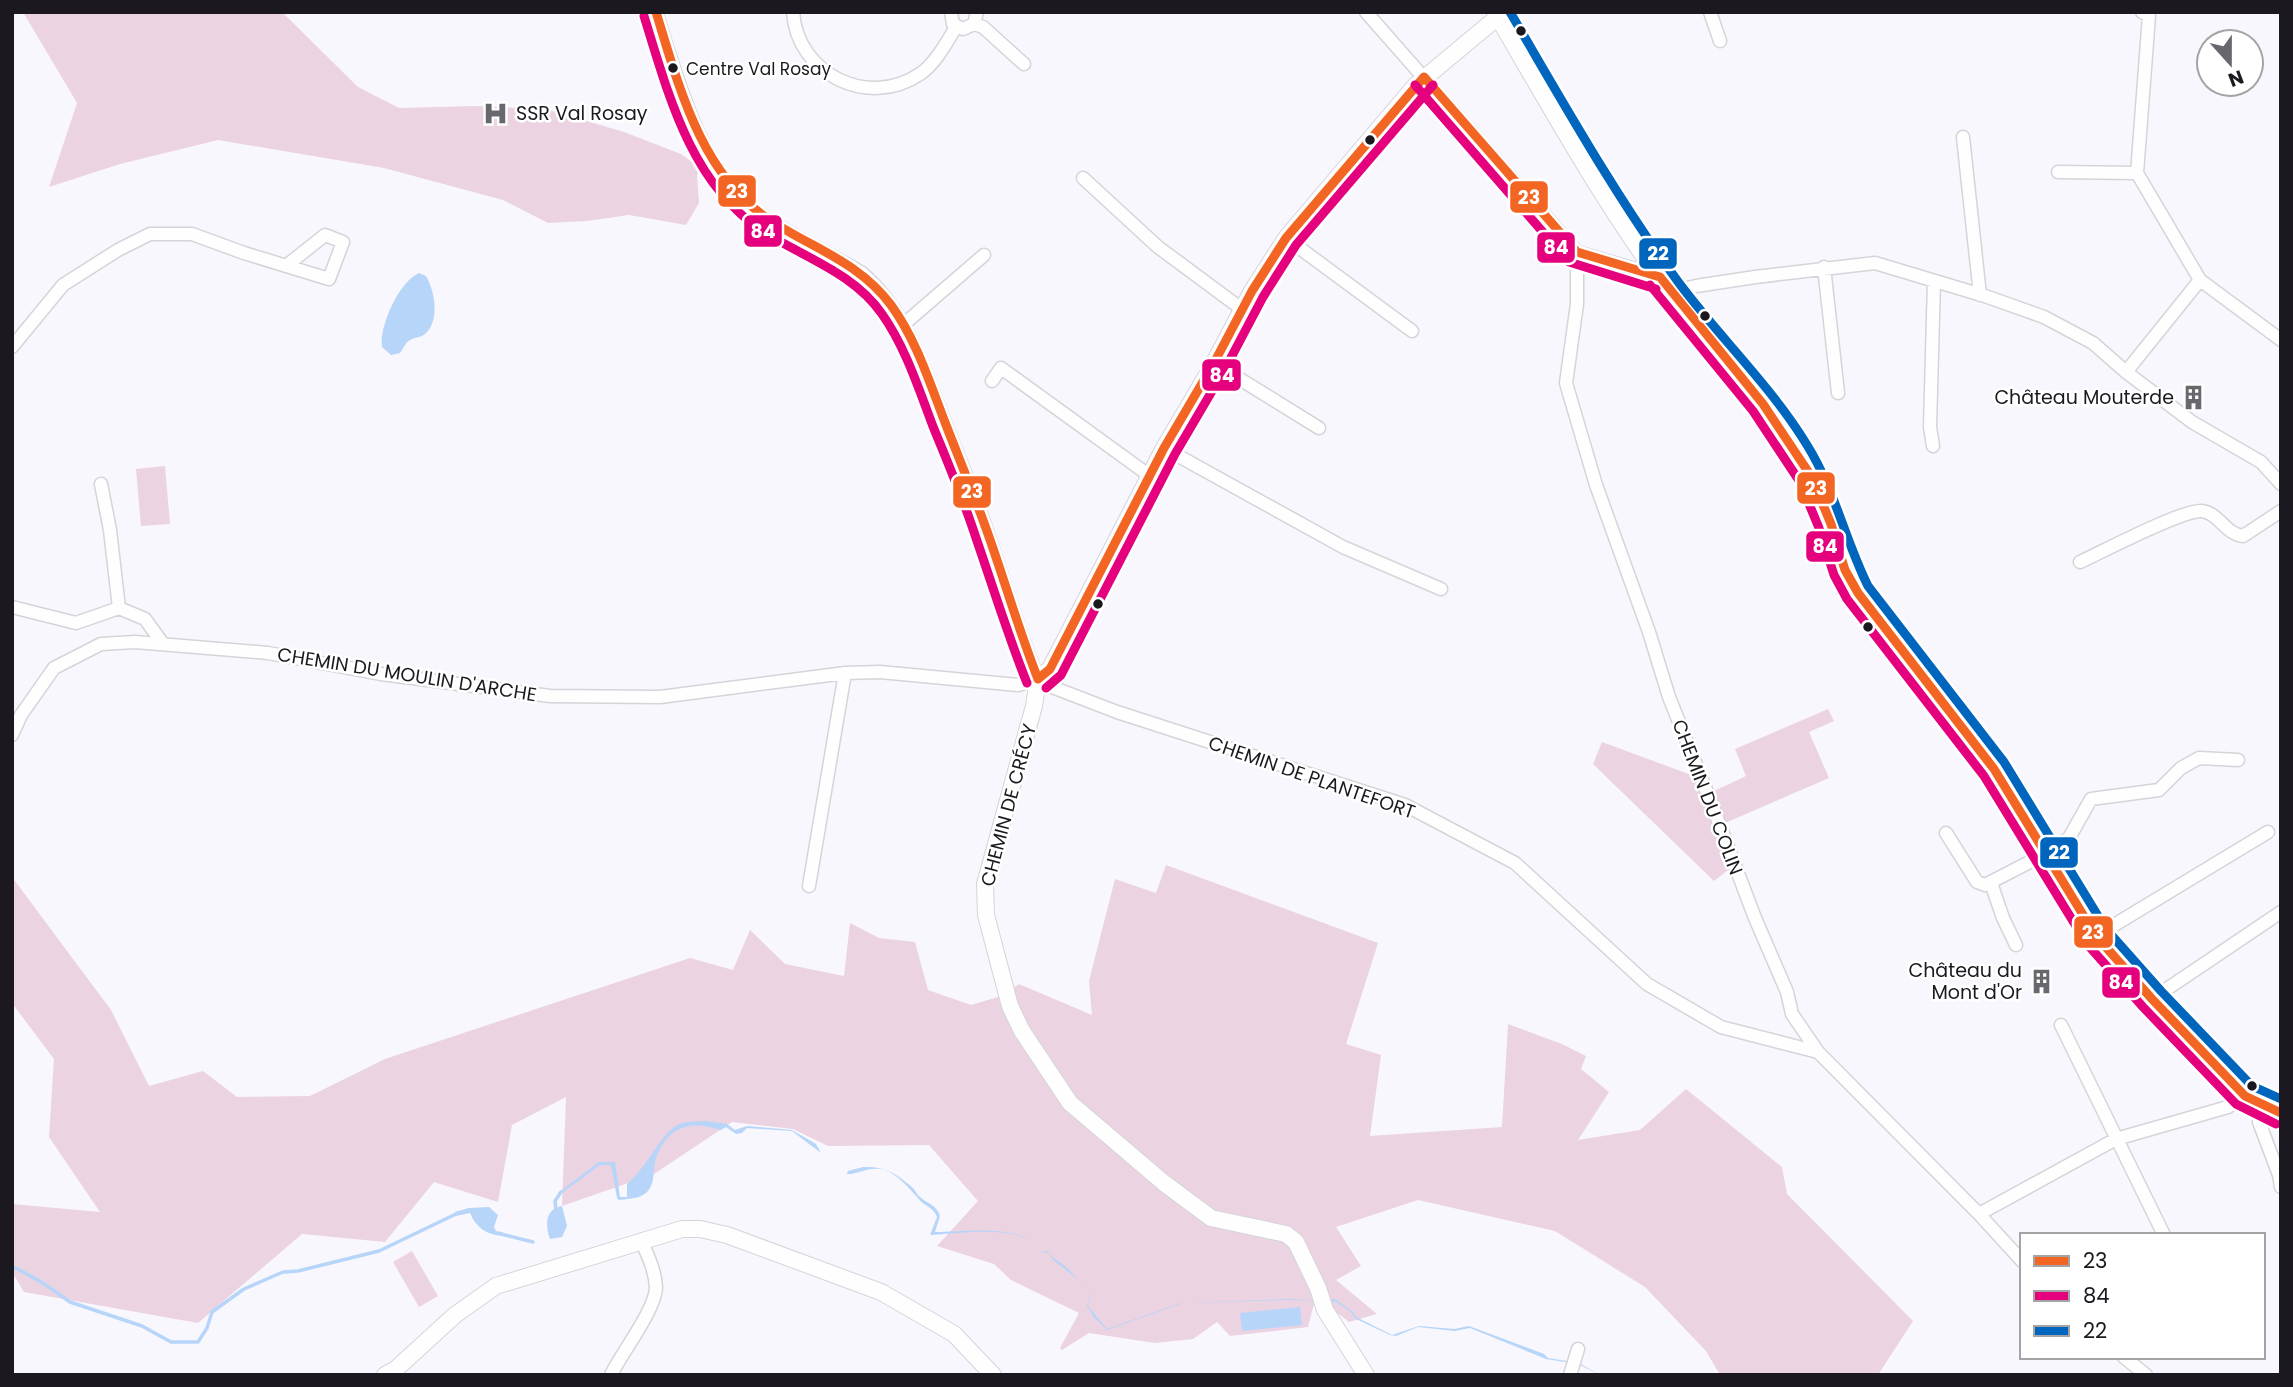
<svg xmlns="http://www.w3.org/2000/svg" width="2293" height="1387" viewBox="0 0 2293 1387" font-family="Poppins,sans-serif">
<style>
.green{fill:#ecd3e2}
.water{fill:#b6d5f8}
.lines{fill:none;stroke-linecap:round;stroke-linejoin:round}
.stream{stroke:#b6d5f8;stroke-width:3.5}
.minor-casing{stroke:#d4d4d9;stroke-width:15}
.tertiary-casing{stroke:#d4d4d9;stroke-width:18}
.secondary-casing{stroke:#d4d4d9;stroke-width:20}
.minor{stroke:#fefeff;stroke-width:12}
.tertiary{stroke:#fefeff;stroke-width:16}
.secondary{stroke:#fefeff;stroke-width:18}
.bus-1-casing{stroke:#fff;stroke-width:14}
.bus-2-casing{stroke:#fff;stroke-width:14}
.bus-3-casing{stroke:#fff;stroke-width:14}
.bus-1{stroke:#f26522;stroke-width:9}
.bus-2{stroke:#e5007d;stroke-width:9}
.bus-3{stroke:#0065bd;stroke-width:9}
.bus-dot{fill:#1b191f;stroke:#fff;stroke-width:2.5}
.labels{text-anchor:middle;stroke-width:5;stroke-linejoin:round;paint-order:stroke}
.bus-label{font-size:17px;fill:#1b191f;stroke:#fff;text-anchor:start}
.poi-label{font-size:19px;fill:#1b191f;stroke:#fff;text-anchor:end}
.street-label{font-size:19px;fill:#1b191f;stroke:#fff}
.line-badge{stroke:#fff;stroke-width:2.5}
.badge-label{font-size:19px;text-anchor:middle;font-weight:bold;fill:#fff}
</style>
<rect width="100%" height="100%" fill="#f8f7fd"/>
<path class="green" d="M23 12H282L358 87 399 108 474 106 546 109 624 132 681 154 701 169 697 175 699 203 686 225 629 215 587 221 548 223 503 200 384 168 218 140 120 164 49 187 77 103Z
M165 466 170 524 141 526 136 469Z
M1828 709 1834 721 1809 732 1829 778 1725 823 1712 792 1746 776 1735 749Z
M1602 742 1694 776 1732 867 1714 881 1593 764Z
M1166 865 1378 943 1346 1044 1381 1055 1370 1136 1502 1127 1508 1024 1562 1044 1586 1056 1581 1069 1609 1092 1578 1140 1640 1130 1686 1089 1782 1167 1787 1194 1913 1321 1878 1375H1720L1706 1351 1645 1287 1555 1231 1418 1200 1336 1227 1361 1266 1336 1280 1377 1314 1349 1322 1316 1296 1308 1327 1230 1336 1217 1322 1193 1339 1155 1343 1089 1333 1062 1350 1060 1348 1079 1313 1011 1280 994 1264 937 1246 978 1201 929 1145 828 1146 793 1129 732 1122 654 1174 562 1206 566 1097 512 1125 498 1202 434 1182 385 1242 302 1234 198 1323 24 1292 12 1272V1204L100 1212 49 1137 54 1059 12 1003V877L111 1010 149 1086 203 1071 237 1097 310 1096 385 1059 690 958 733 970 750 930 785 964 844 976 850 923 879 938 915 942 928 990 971 1005 1001 996 1019 984 1092 1015 1089 981 1115 879 1156 893Z
M412 1251 438 1296 419 1307 393 1262Z"/>
<path class="water" d="M419 273 426 276C435 291 440 321 425 334 420 338 415 337 410 340 405 343 403 349 400 353L391 355 382 347C379 326 399 282 419 273Z
M706 1121 727 1124 735 1130 747 1126 792 1130 816 1144 821 1153 792 1131 747 1128 742 1133 736 1134 726 1127 721 1130C691 1120 668 1125 656 1158 652 1171 657 1189 641 1196 635 1199 626 1199 619 1200L617 1198 611 1165H600L559 1195 558 1193 599 1162H615L620 1197H627V1184C647 1167 656 1142 673 1128 682 1120 695 1122 706 1121Z
M863 1167C885 1166 897 1174 913 1188 916 1191 917 1195 920 1197 928 1204 937 1205 940 1216L935 1232C963 1232 1028 1222 1040 1252L1046 1251C1050 1253 1051 1255 1053 1258 1069 1266 1080 1282 1090 1296L1088 1306 1107 1329 1181 1303 1291 1299 1317 1301 1288 1300 1183 1303 1107 1330 1093 1316 1087 1305 1090 1295 1076 1278 1052 1259 1049 1253 1040 1252C1029 1222 957 1234 930 1235L937 1217C933 1206 924 1207 918 1198 908 1187 895 1171 880 1169 868 1167 858 1174 847 1174L848 1171Z
M562 1206 567 1226 562 1237 550 1239C545 1225 545 1209 562 1206Z
M489 1207 498 1215 494 1227 496 1231 502 1232 503 1236C487 1235 476 1228 470 1213L456 1216 455 1212 469 1208Z
M1335 1299 1353 1312 1356 1317 1392 1335 1419 1326 1454 1329 1469 1326 1544 1354 1548 1358 1579 1363 1600 1375 1578 1364 1546 1359 1470 1328 1455 1331 1418 1327 1396 1336 1390 1335 1354 1318 1352 1313 1335 1301 1333 1303 1331 1300Z
M1300 1307 1302 1325 1242 1331 1240 1313Z"/>
<g class="lines">
<path class="stream" d="M556 1211 555 1201 561 1192
M501 1234 533 1242
M12 1266 43 1283 70 1302 142 1326 171 1342H198L207 1328 212 1312 244 1289 283 1272 298 1271 379 1251 458 1213"/>
<defs>
<path id="minor" d="M656 12C676 75 701 171 756 211 788 235 827 252 862 273 908 313 924 370 946 425 957 454 970 484 981 514 1001 569 1016 625 1038 679
M793 12C797 74 868 109 920 74 935 64 947 42 956 27
M951 12 953 24 963 29 974 24 977 12
M1366 12 1577 252 1659 276
M1710 12 1720 41
M2142 12 2149 16 2137 173 2200 280 2281 340
M974 24 983 27 1024 64
M1963 137 1980 295
M2058 172 2137 173
M1083 178 1158 247 1243 310
M1286 238 1412 331
M1577 252V304L1566 383 1596 485 1649 632 1669 697 1709 797 1755 918 1787 992 1792 1014 1818 1052 1979 1214 2022 1261
M1824 267 1838 393
M1671 292 1696 286 1755 277 1875 263 1985 296 2044 317 2093 343 2126 372 2192 422 2261 462 2281 484
M904 324 984 255
M12 347 63 285 118 250 150 234H192L244 253 329 279 343 242 325 235 286 266
M1214 363 1319 428
M2126 372 2200 280
M992 381 1001 368 1150 476
M1933 446 1930 427 1934 281
M1164 448 1343 547 1441 589
M101 484 110 530 119 608
M2080 562C2102 552 2183 509 2202 511 2219 513 2225 534 2243 536L2281 511
M12 607 76 623 119 608 145 619 163 644
M1038 679 1052 687 1117 712 1405 805 1515 863 1647 984 1721 1027 1818 1052
M12 735 21 715 54 668 101 644 135 642 268 653 381 674 550 696 660 697 845 673 880 672 1018 685 1038 679
M1946 833 1977 882 1985 885 2045 854 2069 838 2091 799 2159 790 2181 768 2199 758 2238 760
M1991 883 2003 918 2016 945
M809 886 845 673
M2096 936 2268 832
M2152 999 2281 912
M2061 1025 2164 1235
M2264 1105 2259 1122 2279 1175 2281 1187
M1979 1214 2116 1139 2228 1107 2245 1096
M2124 1357 2146 1375
M611 1375C622 1352 656 1309 656 1287 655 1270 648 1256 641 1240
M1570 1375 1578 1349"/>
<path id="tertiary" d="M385 1375 396 1369 455 1315 496 1286 682 1229H700L727 1235 881 1292 954 1334 993 1375
M1366 1375 1325 1310 1318 1288 1296 1242 1286 1234 1211 1218 1164 1183 1070 1103 1022 1031 1010 1006 986 915 985 884 1034 706 1038 679 1050 669 1164 448 1214 363 1252 291 1286 238 1415 86 1499 16"/>
<path id="secondary" d="M1496 12C1551 106 1605 204 1670 291 1716 352 1774 407 1811 476 1831 513 1837 556 1858 593L1994 769 2096 936 2152 999 2245 1096 2281 1113"/>
</defs>
<use href="#minor" class="minor-casing"/>
<use href="#tertiary" class="tertiary-casing"/>
<use href="#secondary" class="secondary-casing"/>
<use href="#minor" class="minor"/>
<use href="#tertiary" class="tertiary"/>
<use href="#secondary" class="secondary"/>
<defs>
<path id="bus-1" d="M656 12C679 87 701 175 771 221 814 249 859 262 891 305 917 341 930 384 946 425 960 461 975 497 988 534 1005 582 1019 631 1038 679
M1424 77 1577 252 1660 277
M1660 277 1763 404 1811 476 1831 524 1845 570 1858 593 1994 769 2096 936 2152 999 2245 1096 2281 1113
M1038 679 1050 669 1164 448 1214 363 1252 291 1286 238 1424 77"/>
<path id="bus-2" d="M644 16C668 93 690 182 761 230 802 257 853 272 882 314 906 348 919 390 934 429 949 465 964 501 976 538 993 587 1008 636 1027 683
M1415 85 1569 262 1656 289
M1650 285 1753 411 1800 482 1819 528 1834 575 1847 599 1984 776 2087 944 2143 1007 2236 1104 2276 1124
M1046 688 1061 675 1175 454 1225 369 1263 297 1296 245 1433 85"/>
<path id="bus-3" d="M1510 12C1564 104 1616 197 1679 283 1720 338 1771 386 1807 445 1835 490 1845 540 1868 586L2004 762 2106 929 2161 991 2252 1086 2281 1099"/>
</defs>
<use href="#bus-1" class="bus-1-casing"/>
<use href="#bus-2" class="bus-2-casing"/>
<use href="#bus-3" class="bus-3-casing"/>
<use href="#bus-1" class="bus-1"/>
<use href="#bus-2" class="bus-2"/>
<use href="#bus-3" class="bus-3"/>
</g>
<defs>
<symbol id="hospital-bare" viewBox="-9 -9 18 18"><path d="M-5-5h3v3.5h4V-5h3V5h-3V1.5h-4V5h-3Z" fill="#68676d" stroke="#fff" stroke-width="2.5" paint-order="stroke"/></symbol>
<symbol id="building-bare" viewBox="-9 -9 18 18"><path d="M-4-6H4V6H1V3H-1V6H-4ZM-2.5-4.3h1.7v1.8h-1.7ZM.8-4.3h1.7v1.8H.8ZM-2.5-1h1.7V.8h-1.7ZM.8-1h1.7V.8H.8Z" fill="#68676d" stroke="#fff" stroke-width="2.5" paint-order="stroke"/></symbol>
</defs>
<g fill-rule="evenodd">
<use href="#hospital-bare" x="478" y="96" width="35" height="35"/>
<use href="#building-bare" x="2176" y="380" width="35" height="35"/>
<use href="#building-bare" x="2024" y="964" width="35" height="35"/>
</g>
<g class="bus-dot">
<circle cx="1521" cy="31" r="6"/>
<circle cx="673" cy="68" r="6"/>
<circle cx="1370" cy="140" r="6"/>
<circle cx="1705" cy="316" r="6"/>
<circle cx="1098" cy="604" r="6"/>
<circle cx="1868" cy="627" r="6"/>
<circle cx="2252" cy="1086" r="6"/>
</g>
<g class="labels">
<g class="bus-label">
<text x="686" y="75">Centre Val Rosay</text>
</g>
<g class="poi-label">
<text x="516" y="120" text-anchor="start">SSR Val Rosay</text>
<text x="2174" y="404">Château Mouterde</text>
<text x="2022" y="977">Château du<tspan x="2022" dy="22">Mont d'Or</tspan></text>
</g>
<g class="street-label">
<text transform="translate(407 674) rotate(9)" y="7">CHEMIN DU MOULIN D'ARCHE</text>
<text transform="translate(1312 777) rotate(19)" y="7">CHEMIN DE PLANTEFORT</text>
<text transform="translate(1708 797) rotate(69)" y="7">CHEMIN DU COLIN</text>
<text transform="translate(1008 805) rotate(-75)" y="7">CHEMIN DE CRÉCY</text>
</g>
</g>
<g class="line-badge">
<rect x="717" y="174" width="40" height="34" rx="7" fill="#f26522"/>
<rect x="1509" y="180" width="40" height="34" rx="7" fill="#f26522"/>
<rect x="743" y="214" width="40" height="34" rx="7" fill="#e5007d"/>
<rect x="1536" y="231" width="40" height="33" rx="7" fill="#e5007d"/>
<rect x="1638" y="237" width="40" height="33" rx="7" fill="#0065bd"/>
<rect x="1201" y="358" width="41" height="34" rx="7" fill="#e5007d"/>
<rect x="1796" y="471" width="40" height="34" rx="7" fill="#f26522"/>
<rect x="952" y="475" width="40" height="34" rx="7" fill="#f26522"/>
<rect x="1805" y="530" width="40" height="33" rx="7" fill="#e5007d"/>
<rect x="2039" y="836" width="40" height="33" rx="7" fill="#0065bd"/>
<rect x="2073" y="915" width="41" height="34" rx="7" fill="#f26522"/>
<rect x="2101" y="966" width="40" height="33" rx="7" fill="#e5007d"/>
</g>
<g class="badge-label">
<text x="737" y="198">23</text>
<text x="1529" y="204">23</text>
<text x="763" y="238">84</text>
<text x="1556" y="254">84</text>
<text x="1658" y="260">22</text>
<text x="1222" y="382">84</text>
<text x="1816" y="495">23</text>
<text x="972" y="498">23</text>
<text x="1825" y="553">84</text>
<text x="2059" y="859">22</text>
<text x="2093" y="939">23</text>
<text x="2121" y="989">84</text>
</g>
<rect width="2293" height="1387" fill="none" stroke="#1b191f" stroke-width="28"/>
<rect x="2020" y="1233" width="245" height="126" fill="#ffffff" stroke="#a4a3a5" stroke-width="2"/>
<rect x="2034" y="1256" width="35" height="10" fill="#f26522" stroke="#a4a3a5" stroke-width="2"/>
<text x="2083" y="1268" font-size="21" fill="#1b191f">23</text>
<rect x="2034" y="1291" width="35" height="10" fill="#e5007d" stroke="#a4a3a5" stroke-width="2"/>
<text x="2083" y="1303" font-size="21" fill="#1b191f">84</text>
<rect x="2034" y="1326" width="35" height="10" fill="#0065bd" stroke="#a4a3a5" stroke-width="2"/>
<text x="2083" y="1338" font-size="21" fill="#1b191f">22</text>
<g transform="translate(2230 63) rotate(159)"><circle r="33" fill="#ffffff" stroke="#a4a3a5" stroke-width="2"/>
<path d="M0-5L12 26L0 18L-12 26Z" fill="#68676d"/>
<text y="-10" font-size="19" font-weight="bold" text-anchor="middle" fill="#1b191f">N</text>
</g>
</svg>
